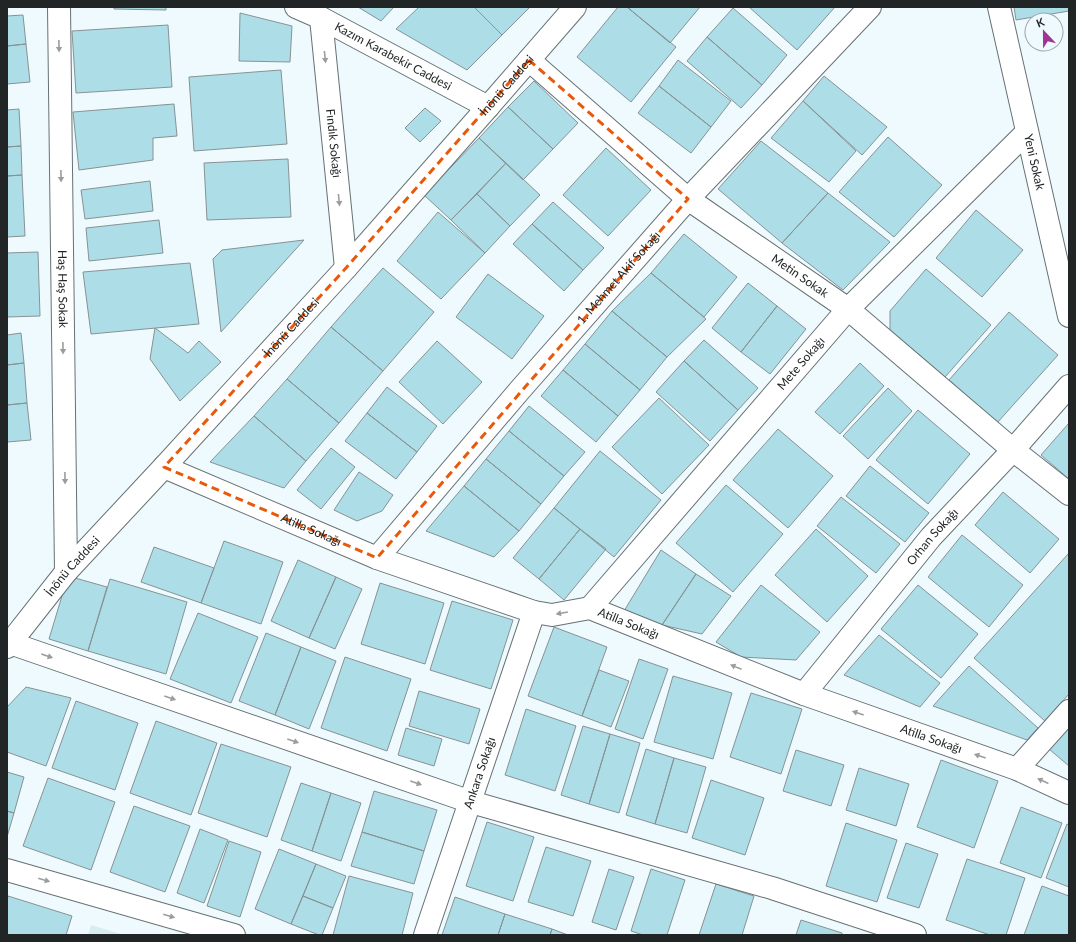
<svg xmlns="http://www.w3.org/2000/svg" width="1076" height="942" viewBox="0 0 1076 942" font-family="Lato,sans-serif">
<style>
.built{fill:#d8edf2}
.building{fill:#addee8;stroke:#879294}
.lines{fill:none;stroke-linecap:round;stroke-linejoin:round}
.street-casing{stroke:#677174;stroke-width:24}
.secondary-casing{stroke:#677174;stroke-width:24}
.street{stroke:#fff;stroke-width:22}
.secondary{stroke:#fff;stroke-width:22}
.oneway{fill:#9b9d9d}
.marked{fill:none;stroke:#e8590c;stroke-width:3;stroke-dasharray:8 5;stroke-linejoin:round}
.labels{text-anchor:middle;stroke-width:4;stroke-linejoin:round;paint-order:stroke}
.street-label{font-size:12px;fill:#212526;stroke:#eefafd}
</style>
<rect width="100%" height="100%" fill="#eefafd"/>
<path class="built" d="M91 925 124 935H88Z"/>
<path class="building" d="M114 7H166V10L114 9Z
M358 7H394L381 21Z
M419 7H474L502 35 467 70 396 29Z
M474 7H530L502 35Z
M618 7H627L676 47 631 102 577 57Z
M627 7H700L670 43Z
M749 7H835L797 50Z
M1014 7H1069V11L1016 20Z
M733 8 787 55 762 85 707 37Z
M240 13 292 26 290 62 239 61Z
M23 15 26 44 7 46V16Z
M168 25 172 87 76 93 72 31Z
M707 37 762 85 741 108 687 61Z
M26 44 30 82 7 84V46Z
M678 60 731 101 711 127 659 86Z
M281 70 287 144 194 151 189 77Z
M824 76 887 127 862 155 803 101Z
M534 81 578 123 553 149 508 107Z
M659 86 711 127 691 153 638 113Z
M803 101 856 151 829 182 771 138Z
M174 104 177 136 153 138V160L79 170 73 112Z
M508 107 553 149 523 180 479 138Z
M425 108 441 121 420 142 405 128Z
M19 109 21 146 7 147V110Z
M888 137 942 185 894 237 839 192Z
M479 138 506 163 451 220 424 195Z
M761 141 828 193 782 243 718 189Z
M21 146 22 175 7 176V147Z
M606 148 651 190 608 236 563 195Z
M288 159 291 217 207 220 204 163Z
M506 163 540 195 510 226 477 194Z
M22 175 25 236 7 237V176Z
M150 181 153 211 85 219 81 190Z
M828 193 890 242 843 290 782 243Z
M477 194 510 226 485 253 451 220Z
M553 202 604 248 583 270 532 224Z
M976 210 1023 250 982 297 936 258Z
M438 212 485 253 441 299 397 261Z
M159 220 163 253 89 261 86 228Z
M532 224 583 270 564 291 513 244Z
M684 234 737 277 704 317 651 273Z
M304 240 221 332 213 259 222 250Z
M38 252 40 316 7 317V253Z
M190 263 199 324 91 334 83 272Z
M383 268 434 312 383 371 331 327Z
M926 269 991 325 945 377 890 330V311Z
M651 273 706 319 667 357 612 311Z
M488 274 544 316 512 359 456 317Z
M748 283 777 306 741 352 712 328Z
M777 306 806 329 770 374 741 352Z
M612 311 667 357 640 390 585 344Z
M1009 312 1058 355 997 423 949 380Z
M331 327 383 371 339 423 287 379Z
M155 328 188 353 199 341 221 362 180 401 150 359Z
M21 333 24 363 7 365V335Z
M704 340 758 388 738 410 684 361Z
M437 341 482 382 443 424 399 382Z
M585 344 640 390 618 416 563 370Z
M684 361 738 410 710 441 656 392Z
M24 363 27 403 7 405V365Z
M860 363 884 386 840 434 815 412Z
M563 370 618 416 596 442 541 396Z
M287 379 339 423 306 461 254 416Z
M387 387 437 426 417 452 367 413Z
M888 388 912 411 868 459 843 436Z
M659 398 709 445 662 494 612 447Z
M27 403 31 440 7 442V405Z
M529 406 585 452 564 476 509 431Z
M918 410 970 454 928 504 876 460Z
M367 413 417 452 396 479 345 441Z
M254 416 306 461 284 488 210 462Z
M1069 423V479L1041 455Z
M778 429 833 476 788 528 733 480Z
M509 431 564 476 541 504 486 459Z
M331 448 355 467 321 509 297 490Z
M600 451 661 500 614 557 554 508Z
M486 459 541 504 519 531 464 486Z
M870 466 929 513 905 542 846 496Z
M359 472 393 495 382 511 357 521 334 510Z
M726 485 783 534 733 592 676 543Z
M464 486 519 531 494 557 426 531Z
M1003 492 1059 539 1030 573 975 525Z
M841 497 900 544 876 573 817 526Z
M554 508 580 529 539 579 513 558Z
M580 529 606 549 564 600 539 579Z
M816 529 868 576 827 622 775 575Z
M962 535 1023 585 989 627 928 577Z
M224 541 283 562 261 624 201 603Z
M154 547 214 568 201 603 141 582Z
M661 550 696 574 662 625 624 611Z
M1069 553V694L1045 721 974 658Z
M298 560 336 577 309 638 271 621Z
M696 574 731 596 702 634 662 625Z
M68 576 107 587 88 651 49 639Z
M336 577 362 589 335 649 309 638Z
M110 579 187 602 166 674 88 651Z
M380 583 444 603 425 664 361 644Z
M761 585 820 632 796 660 741 657 716 642Z
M918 585 978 634 941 678 881 629Z
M452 601 513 620 491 689 430 670Z
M198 613 258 637 231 703 170 679Z
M554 627 607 647 582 716 528 696Z
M266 633 301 647 275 715 239 701Z
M879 635 940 683 920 707 844 675Z
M301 647 336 661 309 729 275 715Z
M345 657 411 679 387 751 321 728Z
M639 659 668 669 643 739 615 729Z
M969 666 1038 728 1027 740 933 706Z
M599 670 629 681 611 727 582 716Z
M673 676 732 693 713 759 654 742Z
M26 687 71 698 46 766 7 752V707Z
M419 691 480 709 469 744 409 726Z
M751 693 802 709 781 774 730 757Z
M76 701 138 723 115 790 52 768Z
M526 709 576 726 555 791 505 775Z
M156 721 217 743 191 815 130 793Z
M1069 725V766L1049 749Z
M583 726 610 734 589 804 561 795Z
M406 728 442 739 434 766 398 755Z
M610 734 640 743 619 813 589 804Z
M221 744 291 767 267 837 198 813Z
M646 749 674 758 655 824 626 815Z
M796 750 844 765 831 806 783 791Z
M674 758 706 767 687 833 655 824Z
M941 760 998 781 974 848 917 827Z
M859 768 909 784 896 826 846 810Z
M7 772 24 777 14 813 7 811Z
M48 778 115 802 91 870 23 846Z
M711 780 764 798 745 855 692 838Z
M301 783 331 793 312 851 281 840Z
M374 791 437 810 424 851 362 832Z
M331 793 361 803 341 861 312 851Z
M134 806 190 826 165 892 110 872Z
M1021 807 1062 823 1041 878 1000 863Z
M7 811 14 813 7 837Z
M487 822 534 837 513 901 466 886Z
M846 823 897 840 877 902 826 886Z
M1067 824 1069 825V887L1046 878Z
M200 829 228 840 204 903 177 893Z
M362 832 424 851 414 884 351 866Z
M229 841 261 852 240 917 207 906Z
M906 843 938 854 919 908 887 898Z
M546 847 591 861 573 916 528 902Z
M279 849 316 864 291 924 255 909Z
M967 859 1025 878 1006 935H990L946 920Z
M316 864 346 876 333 908 303 896Z
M609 869 634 877 616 930 592 922Z
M651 869 685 880 667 935H643L631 931Z
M349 876 413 893 402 935H333Z
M716 884 754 896 742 935H699Z
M1042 886 1069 896V935H1024Z
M8 896 72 916 66 935H7V900Z
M303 896 333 908 322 935H319L291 924Z
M455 897 505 914 498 935H442Z
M505 914 552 929 550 935H498Z
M801 920 842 933V935H796Z
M552 929 568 935H550Z"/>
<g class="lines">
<defs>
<g id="street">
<path id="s1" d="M59 7 66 572"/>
<path id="s2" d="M999 7 1069 316"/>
<path id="s3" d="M321 18 346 268"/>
<path id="s4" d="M529 60 688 199 848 309 1013 450 1069 494"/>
<path id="s5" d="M377 558 519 391 688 199 870 7"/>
<path id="s6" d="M590 608 848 309 1027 132"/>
<path d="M7 642 471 802 772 888 915 935"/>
<path id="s7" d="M804 694 931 537 1013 450 1069 386"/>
<path d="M1017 769 1069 711"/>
<path d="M7 870 234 935"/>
<path id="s8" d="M425 935 534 612"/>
</g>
<g id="secondary">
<path id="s9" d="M296 7 321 18 488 107"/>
<path id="s10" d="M164 467 377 558 534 612 552 615 590 608 804 694 1017 769 1069 793"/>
<path id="s11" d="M7 647 66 572 164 467 346 268 488 107 575 7"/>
</g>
</defs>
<use href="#street" class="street-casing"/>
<use href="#secondary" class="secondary-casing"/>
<use href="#street" class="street"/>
<use href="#secondary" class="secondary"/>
</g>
<defs><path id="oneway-solid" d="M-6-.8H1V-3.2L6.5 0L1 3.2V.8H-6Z"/></defs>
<g class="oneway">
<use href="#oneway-solid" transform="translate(59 46) rotate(89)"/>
<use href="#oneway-solid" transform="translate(325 57) rotate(84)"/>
<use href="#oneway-solid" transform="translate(61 176) rotate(89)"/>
<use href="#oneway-solid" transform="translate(339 200) rotate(84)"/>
<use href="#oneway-solid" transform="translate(63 348) rotate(89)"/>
<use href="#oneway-solid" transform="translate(65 478) rotate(89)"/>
<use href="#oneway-solid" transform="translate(562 613) rotate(170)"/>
<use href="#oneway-solid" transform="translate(47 656) rotate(19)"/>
<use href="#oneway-solid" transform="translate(736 667) rotate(-158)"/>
<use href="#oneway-solid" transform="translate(170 698) rotate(19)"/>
<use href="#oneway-solid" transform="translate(858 713) rotate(-161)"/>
<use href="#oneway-solid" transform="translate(293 741) rotate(19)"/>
<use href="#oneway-solid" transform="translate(980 756) rotate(-161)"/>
<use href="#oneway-solid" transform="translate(1043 781) rotate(-155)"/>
<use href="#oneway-solid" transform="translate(416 783) rotate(19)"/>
<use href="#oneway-solid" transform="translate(44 880) rotate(16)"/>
<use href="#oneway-solid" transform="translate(169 916) rotate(16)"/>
</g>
<path class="marked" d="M529 60 688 199 377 558 164 467 346 268Z"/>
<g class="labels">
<g class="street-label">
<text dy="4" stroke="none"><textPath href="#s9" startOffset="109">Kazım Karabekir Caddesi</textPath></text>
<text dy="4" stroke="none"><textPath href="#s11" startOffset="752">İnönü Caddesi</textPath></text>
<text dy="4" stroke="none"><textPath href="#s3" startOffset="126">Fındık Sokağı</textPath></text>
<text dy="4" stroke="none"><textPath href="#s2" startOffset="159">Yeni Sokak</textPath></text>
<text dy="4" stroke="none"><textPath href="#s4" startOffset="347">Metin Sokak</textPath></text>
<text dy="4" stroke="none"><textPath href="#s5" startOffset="370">1. Mehmet Akif Sokağı</textPath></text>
<text dy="4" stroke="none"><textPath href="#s1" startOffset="282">Haş Haş Sokak</textPath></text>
<text dy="4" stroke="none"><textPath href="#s11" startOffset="428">İnönü Caddesi</textPath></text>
<text dy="4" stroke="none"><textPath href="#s6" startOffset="323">Mete Sokağı</textPath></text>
<text dy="4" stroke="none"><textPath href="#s10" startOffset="160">Atilla Sokağı</textPath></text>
<text dy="4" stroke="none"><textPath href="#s7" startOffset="203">Orhan Sokağı</textPath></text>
<text dy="4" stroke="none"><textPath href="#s11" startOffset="104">İnönü Caddesi</textPath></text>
<text dy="4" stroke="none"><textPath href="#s10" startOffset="496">Atilla Sokağı</textPath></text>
<text dy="4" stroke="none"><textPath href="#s10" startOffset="820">Atilla Sokağı</textPath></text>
<text dy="4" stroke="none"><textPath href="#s8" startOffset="171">Ankara Sokağı</textPath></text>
</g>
</g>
<rect width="1076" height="942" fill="none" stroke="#212526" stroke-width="16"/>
<g transform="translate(1044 32) rotate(338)"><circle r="19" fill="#eefafd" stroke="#9ca5a7"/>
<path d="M0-3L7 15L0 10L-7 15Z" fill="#a03495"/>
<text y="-6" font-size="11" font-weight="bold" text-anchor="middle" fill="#212526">K</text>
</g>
</svg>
